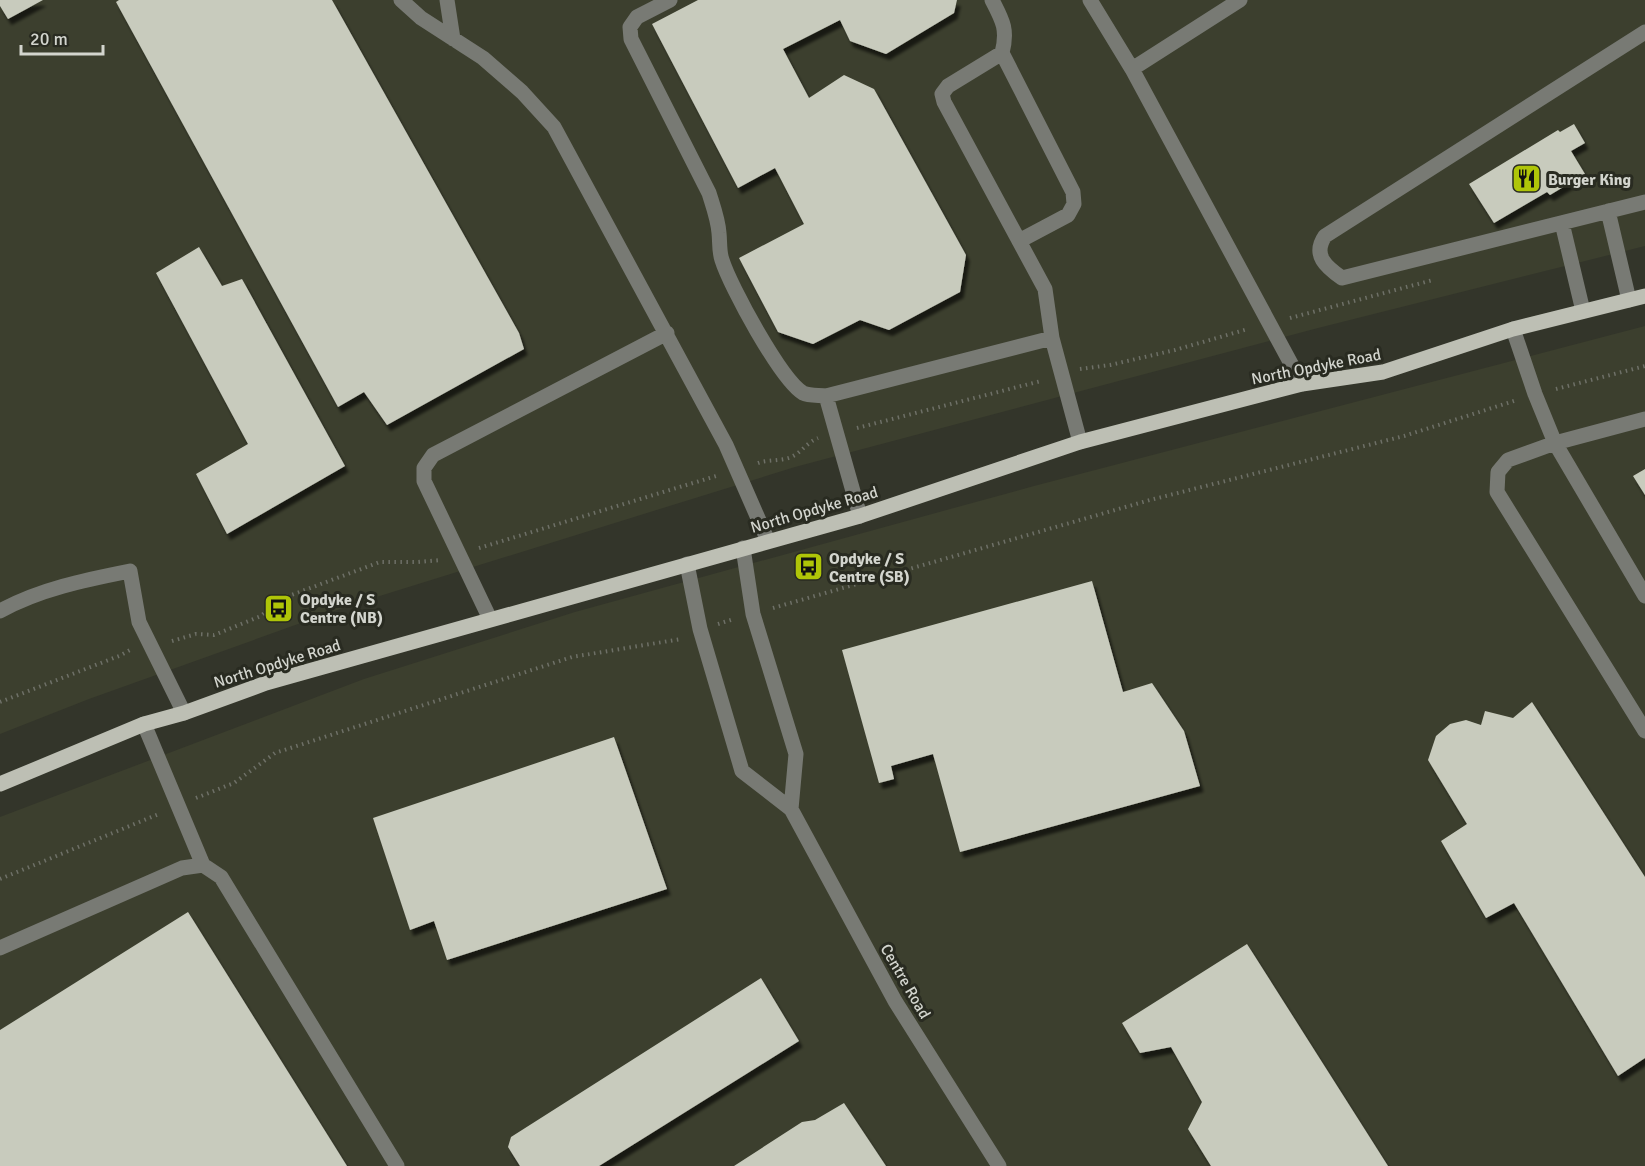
<svg xmlns="http://www.w3.org/2000/svg" width="1645" height="1166" viewBox="0 0 1645 1166" font-family="Signika,sans-serif">
<style>
.built{fill:#3c3f2e}
.building{fill:#c8cbbd;filter:url(#shadow)}
.lines{fill:none;stroke-linecap:round;stroke-linejoin:round}
.path{stroke:#6e7067;stroke-width:4;stroke-dasharray:1.5 4.5;stroke-linecap:butt}
.minor{stroke:#787a74;stroke-width:15}
.major{stroke:#bdbfb4;stroke-width:15}
.labels{text-anchor:middle;stroke-width:6;stroke-linejoin:round;paint-order:stroke}
.poi-label{font-size:16px;font-weight:bold;fill:#d3d5ce;stroke:#292b21;text-anchor:start}
.street-label{font-size:16px;fill:#d3d5ce;stroke:#292b21}
</style>
<defs>
<filter id="shadow"><feDropShadow dx="3.5" dy="6" stdDeviation="1.5" flood-color="#0009"/></filter>
</defs>
<rect width="100%" height="100%" fill="#33352a"/>
<path class="built" d="M0 0H1645V246L1318 328 795 467 354 604 89 699 0 734Z
M1645 326V1166H0V817L364 679 575 612 1034 486Z"/>
<path class="building" d="M0 0H43L8 19 0 6Z
M119 0H332L519 333 524 349 387 425 364 392 338 407 116 2Z
M698 0H957L954 13 886 54 850 41 840 20 783 49 809 98 844 75 874 89 966 255 960 292 889 330 860 320 813 344 778 332 739 258 804 224 775 168 738 188 652 24Z
M1574 124 1585 143 1571 151 1585 174 1550 195 1547 192 1494 223 1469 184 1558 130 1560 132Z
M199 247 222 286 242 279 345 466 227 534 196 474 248 444 156 273Z
M1645 469V495L1633 476Z
M1092 581 1123 692 1152 683 1184 731 1200 786 960 852 933 754 891 766 894 779 879 783 842 650Z
M1532 702 1645 877V1058L1618 1076 1514 903 1486 918 1441 841 1467 824 1428 760 1436 736 1450 724 1466 720 1481 725 1485 711 1513 718Z
M614 737 667 889 447 960 434 921 410 930 373 818Z
M188 912 347 1166H0V1030Z
M1247 944 1388 1166H1211L1188 1129 1202 1102 1171 1047 1140 1053 1122 1023Z
M761 978 799 1041 599 1166H520L508 1147 511 1137Z
M844 1103 886 1166H734L802 1122 815 1120Z"/>
<g class="lines">
<path class="path" d="M1290 318 1433 280
M1080 369 1110 365 1175 350 1248 329
M1556 389 1645 366
M857 428 1041 381
M758 463C769 459 784 462 795 455 803 450 808 442 818 438
M479 548 716 476
M773 608 1150 500 1404 436 1517 400
M718 624 734 619
M172 641 196 634 214 635 261 616 273 605 286 597 380 562H418L441 560
M0 702 119 656 130 650
M196 798 234 783 275 753 572 657 681 639
M0 879 159 814"/>
<path class="minor" d="M401 0 421 18 483 58 522 92 554 127 726 445 768 541
M447 0 453 39
M670 0 637 17 630 27 631 39 709 193C713 206 718 219 719 233 720 242 719 252 722 260 730 286 781 380 803 393 809 396 820 395 826 396L860 516
M992 0C1003 21 1008 30 1002 53L948 86 942 94 944 102 1045 289 1052 338 1080 442
M1090 0 1132 69 1302 384
M1645 32 1325 236C1312 255 1326 267 1342 278L1645 202
M1002 53 1073 192 1074 204 1068 215 1019 241
M1132 69 1240 0
M1608 211 1629 300
M1562 223 1583 311
M1513 329 1535 394 1555 443 1645 596
M826 396 1052 338
M1645 419 1555 443 1508 460 1498 472 1497 492 1645 731
M743 548 753 614 796 754 791 809
M687 564 700 629 742 771 791 809 895 1001 999 1166
M0 611C40 589 85 580 130 571L139 622 184 713
M490 619 424 481V468L433 455 667 333
M144 724 203 865
M0 948 182 868 203 865 221 877 397 1166"/>
<path class="major" d="M0 784 144 724 184 713 266 683 860 516 1080 442 1302 384 1383 372 1513 329 1645 296"/>
</g>
<defs>
<symbol id="restaurant-square" viewBox="-11 -11 22 22"><rect x="-9" y="-9" width="18" height="18" rx="4" fill="#afc508" stroke="#292b21"/><path d="M-5-6h1v4h1v-4h1v4h1v-4h1v5L-1.5 .5V6h-2V.5L-5-1ZM5-6V6H3V1.5H1.5Q1.5-4 5-6Z" fill="#111"/></symbol>
<symbol id="bus-square" viewBox="-11 -11 22 22"><rect x="-9" y="-9" width="18" height="18" rx="4" fill="#afc508" stroke="#292b21"/><path d="M-5-6H5V4H4V6H2V4H-2V6H-4V4H-5ZM-3.5-4V0h7V-4ZM-3.5 1.2v1.5H-2V1.2ZM2 1.2v1.5H3.5V1.2Z" fill="#111"/></symbol>
</defs>
<g fill-rule="evenodd">
<use href="#restaurant-square" x="1510" y="162" width="33" height="33"/>
<use href="#bus-square" x="792" y="550" width="33" height="33"/>
<use href="#bus-square" x="262" y="592" width="33" height="33"/>
</g>
<g class="labels">
<g class="poi-label">
<text x="1548" y="185">Burger King</text>
<text x="829" y="564">Opdyke / S<tspan x="829" dy="18">Centre (SB)</tspan></text>
<text x="300" y="605">Opdyke / S<tspan x="300" dy="18">Centre (NB)</tspan></text>
</g>
<g class="street-label">
<text transform="translate(1316 366) rotate(-11)" y="6">North Opdyke Road</text>
<text transform="translate(814 509) rotate(-16)" y="6">North Opdyke Road</text>
<text transform="translate(277 663) rotate(-17)" y="6">North Opdyke Road</text>
<text transform="translate(906 981) rotate(60)" y="6">Centre Road</text>
</g>
</g>
<path d="M21 45v9h82v-9" fill="none" stroke="#d3d5ce" stroke-width="3"/>
<text x="30" y="45" font-size="18" fill="#d3d5ce" stroke="#292b21" stroke-width="4.5" paint-order="stroke">20 m</text>
</svg>
